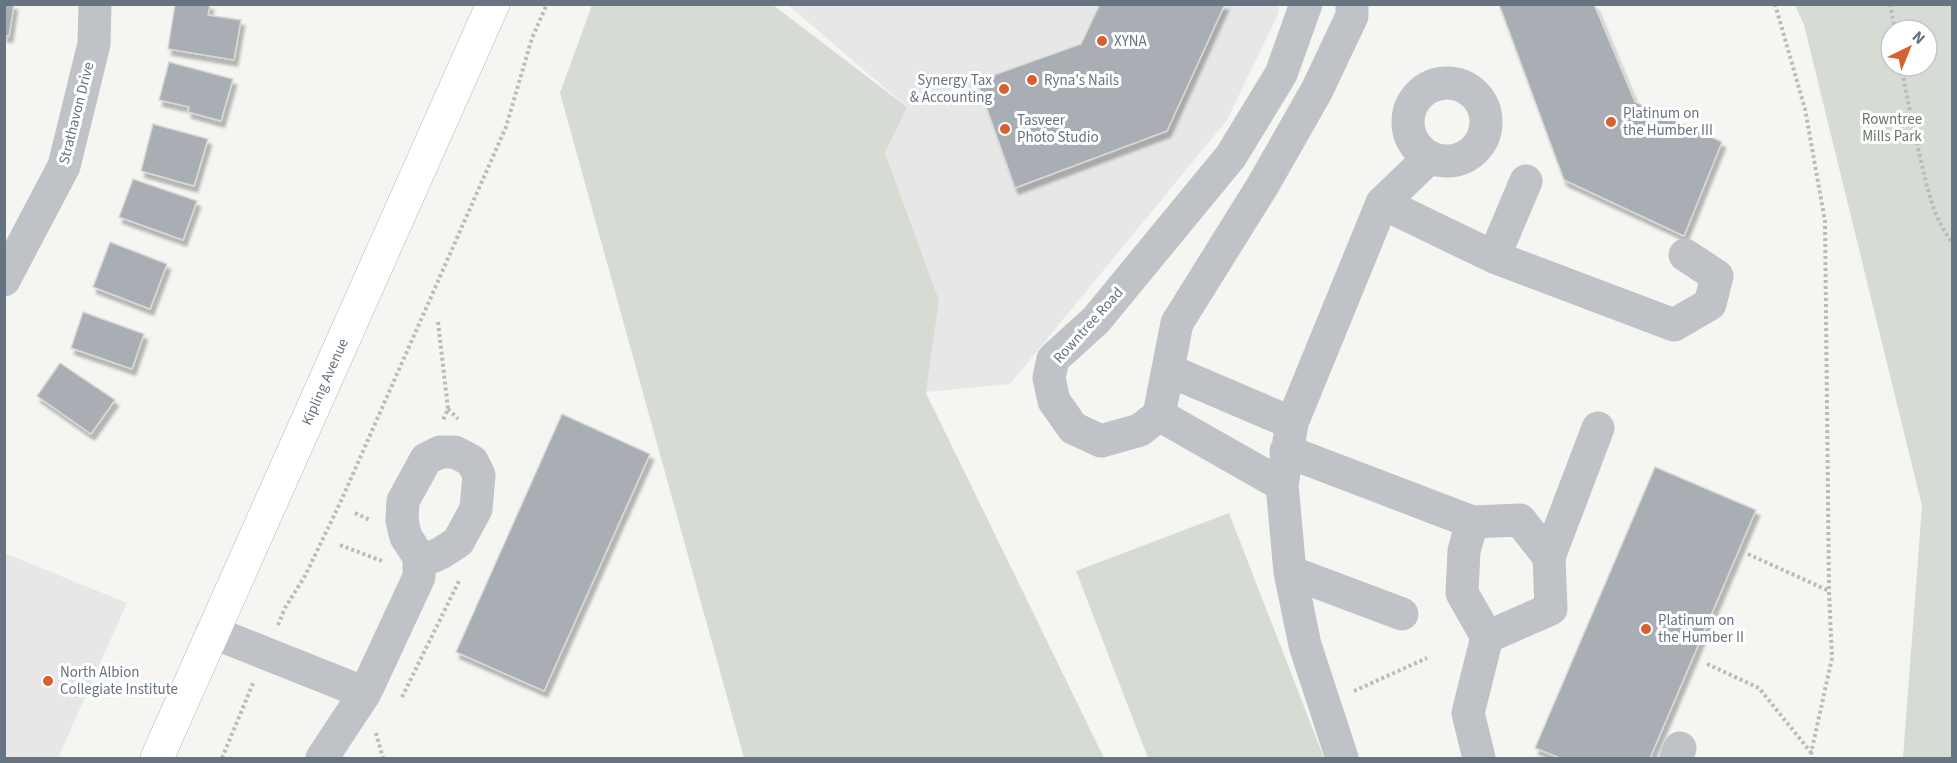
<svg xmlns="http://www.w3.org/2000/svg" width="1957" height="763" viewBox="0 0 1957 763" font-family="'Source Sans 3',sans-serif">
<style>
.built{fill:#e6e7e6}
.green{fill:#d6dcd4;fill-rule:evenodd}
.building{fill:#a8aeb4;stroke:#d7d7d5;stroke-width:1.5;filter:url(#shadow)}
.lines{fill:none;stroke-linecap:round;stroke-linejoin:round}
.major-casing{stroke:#b2b6ba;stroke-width:34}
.path{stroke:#b9bbbe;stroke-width:4;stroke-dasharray:3 3;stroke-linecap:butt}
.minor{stroke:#bfc2c6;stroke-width:33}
.major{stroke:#fff;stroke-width:33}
.poi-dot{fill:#d76031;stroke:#fff;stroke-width:2}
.labels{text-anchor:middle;stroke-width:6;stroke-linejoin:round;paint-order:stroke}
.poi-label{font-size:15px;fill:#667481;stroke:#fff;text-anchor:start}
.street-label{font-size:15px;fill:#667481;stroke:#fff}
.park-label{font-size:15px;fill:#687965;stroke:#fff}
</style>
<defs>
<filter id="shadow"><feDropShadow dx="3.5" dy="6" stdDeviation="1.5" flood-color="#0004"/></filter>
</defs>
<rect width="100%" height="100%" fill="#f5f6f2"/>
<path class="built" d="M1278 4 1279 12 1227 120 1010 384 926 392 939 300 885 153 907 107 788 5Z
M4 553 127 603 58 758H5Z"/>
<path class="green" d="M773 5 907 107 885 153 939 300 926 393 1104 758H744L560 93 592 5Z
M1795 5H1952V758H1903L1922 506 1804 25ZM1891 30H1927V66H1891Z
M1229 513 1324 758H1148L1076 571Z"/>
<path class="building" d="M4 4H14L9 36H4Z
M175 4H210L208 15 241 20 234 60 168 49Z
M1100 4H1225L1167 131 1015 188 977 81 1081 44Z
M1499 4H1594L1635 102 1722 142 1684 236 1564 180Z
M169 62 233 79 221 121 188 112 189 107 159 100Z
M153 124 208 139 194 186 141 171Z
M133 179 197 201 183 240 119 217Z
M110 242 167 264 150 309 93 287Z
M83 312 144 334 132 369 71 348Z
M60 363 115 400 91 434 37 396Z
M562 414 650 454 544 691 456 652Z
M1655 467 1756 510 1650 758H1560L1535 748Z"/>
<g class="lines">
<defs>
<g id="major">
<path id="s1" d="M157 758 493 4"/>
</g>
</defs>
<use href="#major" class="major-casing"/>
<path class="path" d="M1775 4 1805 109 1825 221 1829 591 1832 658 1810 758
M1890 4 1895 30
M1901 66C1907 98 1914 129 1921 161 1928 190 1933 218 1952 242
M438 322 448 409 443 420
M448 409 458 419
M355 513 370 520
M340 545 382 561
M1748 554 1829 591
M278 625 285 608 305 576 341 501 506 127 532 38 547 4
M1707 664 1759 688 1813 755
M1354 691 1427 658
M402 697 459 581
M376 733 383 758
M222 758 254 681"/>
<path class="minor" d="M1306 4 1281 74 1231 156 1096 320 1053 359 1049 378 1054 401 1073 428 1101 441 1140 430 1159 415 1177 323 1263 185 1317 90 1352 16V4
M1408 122a39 39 0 1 1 78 0a39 39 0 1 1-78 0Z
M1382 203 1494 257 1674 325 1710 304 1717 276 1685 255
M1494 257 1526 181
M4 280 64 166 94 44 95 4
M1168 370 1292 423
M1159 415 1282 485
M1286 451 1472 522 1520 520 1549 557 1551 609 1487 637 1468 713 1479 758
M1472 522 1464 551 1462 593 1487 637
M1549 557 1598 428
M1290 572 1402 614
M212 632 365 693
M322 758 365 693 419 577V557L406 537 402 521 403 501 426 459 440 452H455L472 461 479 475 476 509 458 542 441 553 432 557H419
M1342 758 1305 645 1290 572 1282 485 1292 423 1382 203 1430 157
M1676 758 1680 748"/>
<use href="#major" class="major"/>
</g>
<g class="poi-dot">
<circle cx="1102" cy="41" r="6"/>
<circle cx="1032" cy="80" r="6"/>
<circle cx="1004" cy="89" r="6"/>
<circle cx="1611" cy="122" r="6"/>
<circle cx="1005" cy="129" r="6"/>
<circle cx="1646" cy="629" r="6"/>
<circle cx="48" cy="681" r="6"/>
</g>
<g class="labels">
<g class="poi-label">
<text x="1114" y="46">XYNA</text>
<text x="992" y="85" text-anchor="end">Synergy Tax<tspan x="992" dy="17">&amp; Accounting</tspan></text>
<text x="1044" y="85">Ryna's Nails</text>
<text x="1623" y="118">Platinum on<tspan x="1623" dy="17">the Humber III</tspan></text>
<text x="1017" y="125">Tasveer<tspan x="1017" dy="17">Photo Studio</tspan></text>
<text x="1658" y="625">Platinum on<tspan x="1658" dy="17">the Humber II</tspan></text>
<text x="60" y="677">North Albion<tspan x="60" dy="17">Collegiate Institute</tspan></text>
</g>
<g class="street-label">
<text transform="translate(76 113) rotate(-76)" y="5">Strathavon Drive</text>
<text transform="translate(1088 325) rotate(-48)" y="5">Rowntree Road</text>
<text dy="5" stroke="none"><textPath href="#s1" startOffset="412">Kipling Avenue</textPath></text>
</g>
<g class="park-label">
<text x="1892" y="124">Rowntree<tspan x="1892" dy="17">Mills Park</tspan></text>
</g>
</g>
<rect width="1957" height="763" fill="none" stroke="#667481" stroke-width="12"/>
<g transform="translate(1909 48) rotate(43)"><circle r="28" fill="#ffffff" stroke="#c2c7cd" stroke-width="1.5"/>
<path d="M0-4.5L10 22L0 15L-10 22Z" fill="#d76031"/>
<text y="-9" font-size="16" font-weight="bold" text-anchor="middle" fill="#667481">N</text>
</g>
</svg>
